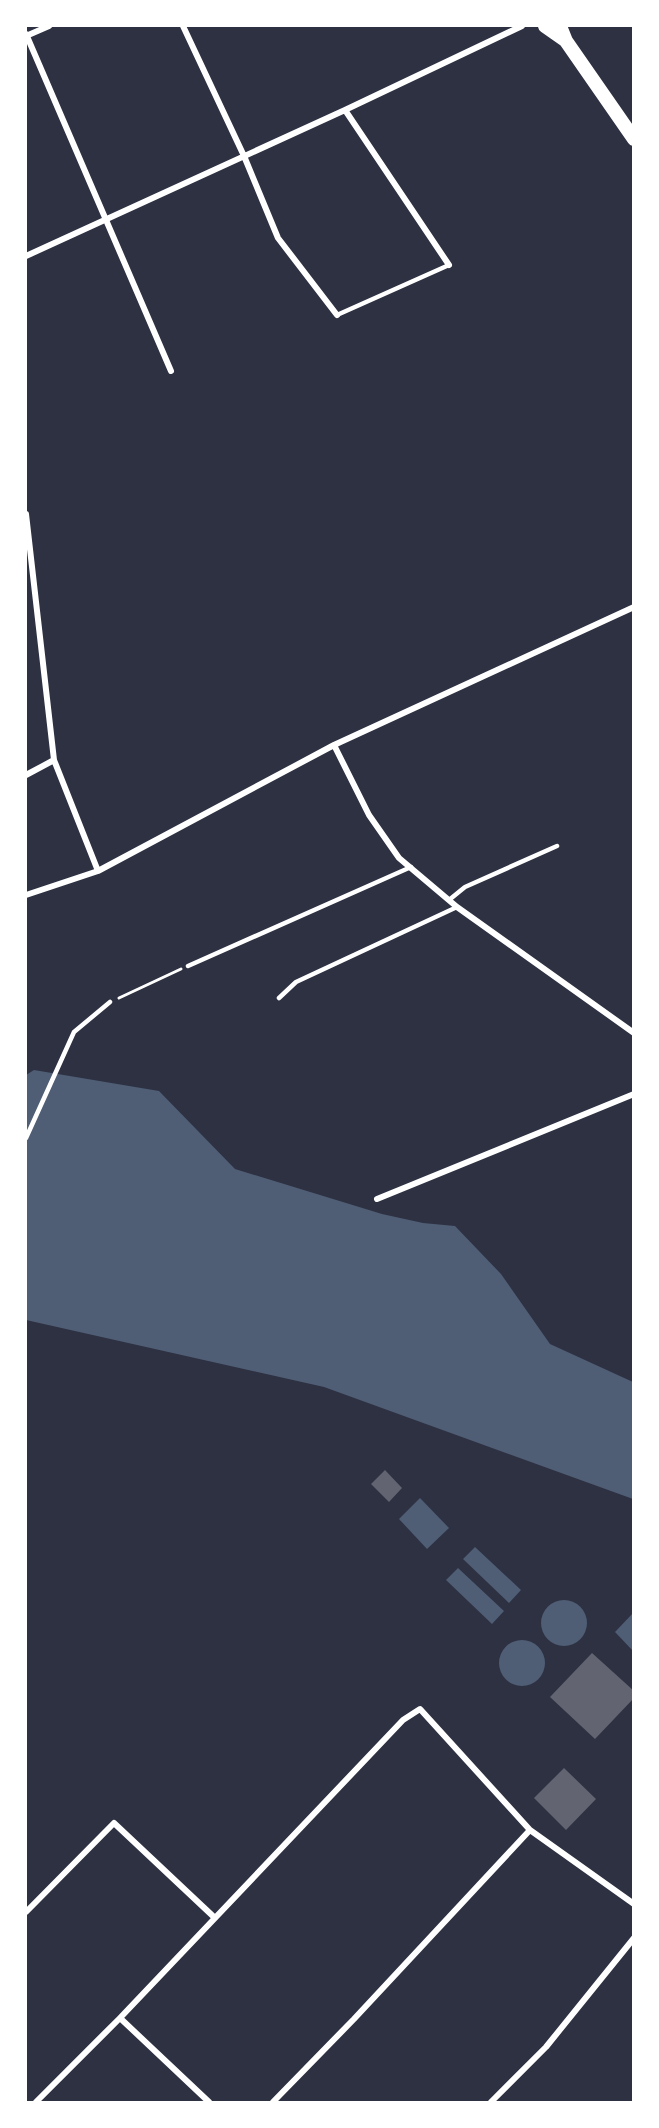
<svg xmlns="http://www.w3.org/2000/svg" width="659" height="2128" viewBox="0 0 659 2128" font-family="'Alegreya Sans',sans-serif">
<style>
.water{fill:#4f5d75}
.building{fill:#626471}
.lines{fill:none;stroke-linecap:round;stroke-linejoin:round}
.path{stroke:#fff;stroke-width:3}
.service{stroke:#fff;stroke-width:4.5}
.minor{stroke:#fff;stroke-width:6}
.primary{stroke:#fff;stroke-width:14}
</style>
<rect width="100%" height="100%" fill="#2d3142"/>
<path class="water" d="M34 1070 159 1091 235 1169 382 1214 423 1223 455 1226 501 1274 550 1344 633 1382V1499L324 1387 26 1320V1075Z
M420 1498 449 1528 427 1549 399 1519Z
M475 1547 521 1590 509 1603 463 1559Z
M458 1568 504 1611 492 1624 446 1580Z
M541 1623a23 23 0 1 1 46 0a23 23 0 1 1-46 0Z
M633 1613V1651L615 1632Z
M499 1663a23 23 0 1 1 46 0a23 23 0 1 1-46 0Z"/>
<path class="building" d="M385 1470 402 1488 389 1502 371 1484Z
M592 1653 634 1691V1698L595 1739 550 1697Z
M564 1768 596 1799 566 1830 534 1798Z"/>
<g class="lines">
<path class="path" d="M119 998 181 969"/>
<path class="service" d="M337 315 449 265
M449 900 465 887 557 846
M188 966 411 867
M279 998 296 982 457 907
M26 1138 74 1032 110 1002"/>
<path class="minor" d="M183 26 244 156 278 238 337 315
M26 34 171 371
M26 36 49 26
M345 110 449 265
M26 256 345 110 522 26
M26 514 54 760 98 871
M334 745 369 815 399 858 457 907 634 1033
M26 775 54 760
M26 895 98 871 334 745 634 607
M377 1199 634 1094
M26 1912 114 1823 215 1918
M120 2018 209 2102
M36 2102 120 2018 403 1720 420 1709 530 1830 634 1904
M273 2102 354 2019 530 1830
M491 2102 546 2047 634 1938"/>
<path class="primary" d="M545 26 565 40
M560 26 566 41 634 139"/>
</g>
<rect width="659" height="2128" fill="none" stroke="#ffffff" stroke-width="54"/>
</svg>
